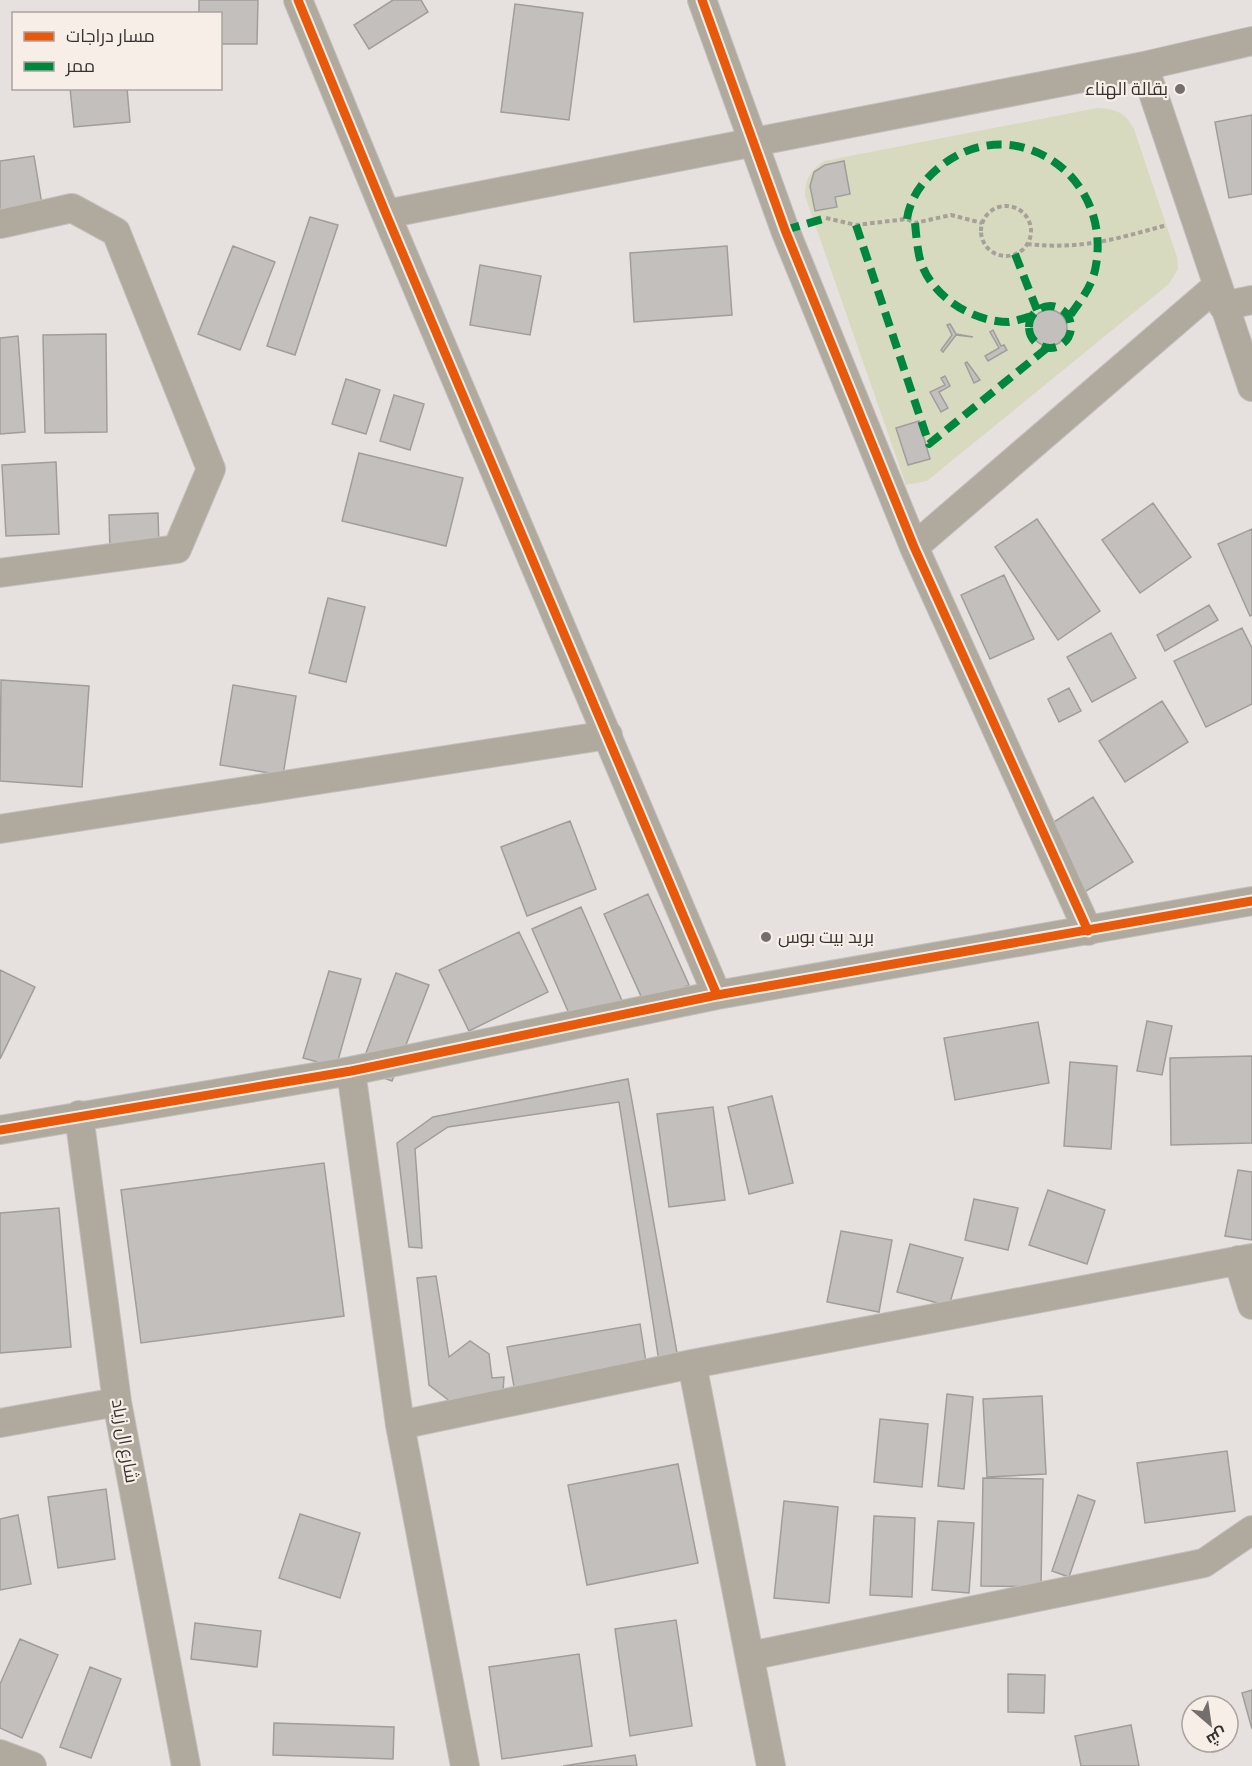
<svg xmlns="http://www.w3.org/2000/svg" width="1252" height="1766" viewBox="0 0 1252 1766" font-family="Cabin,Cairo,sans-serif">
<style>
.green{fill:#d8dac0}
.building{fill:#c3bfbc;stroke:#a19d9b;stroke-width:1.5}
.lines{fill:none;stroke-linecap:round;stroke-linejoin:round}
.street-casing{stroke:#c2bfbc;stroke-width:30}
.path{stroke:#a6a098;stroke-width:4;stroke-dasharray:4.5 3;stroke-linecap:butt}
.street{stroke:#b0a99e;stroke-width:28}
.quiet{stroke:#00873e;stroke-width:8;stroke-dasharray:15 8;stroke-linecap:butt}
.cycleway-casing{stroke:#f7eee8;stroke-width:13}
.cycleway{stroke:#e8590c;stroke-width:9}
.poi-dot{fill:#746f6d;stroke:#f7eee8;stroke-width:2}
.labels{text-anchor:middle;stroke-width:4.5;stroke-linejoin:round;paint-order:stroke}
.poi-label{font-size:18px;fill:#363230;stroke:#f7eee8;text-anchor:end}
.street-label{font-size:18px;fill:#363230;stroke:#f7eee8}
</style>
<rect width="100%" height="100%" fill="#e6e1de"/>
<path class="green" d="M1097 108C1116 109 1125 112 1134 129L1177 257 1178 269 1169 284 927 481 906 485 805 196C805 179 810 171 824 161Z"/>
<path class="building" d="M199 0H258L257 44H220V14H199Z
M393 0H421L428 12 369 49 354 25Z
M515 4 583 13 569 120 501 112Z
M70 88H127L130 122 74 127Z
M1252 115V194L1229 198 1215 122Z
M34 156 42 205 0 212V161Z
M844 161 850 194 835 197 837 207 815 211 810 186 814 172 825 165Z
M310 217 338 225 295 355 267 346Z
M233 246 275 262 240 350 198 334Z
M727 246 732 315 634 322 630 253Z
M480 265 541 276 530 335 470 325Z
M1031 328a18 18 0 1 1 36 0a18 18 0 1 1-36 0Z
M950 324 956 334 973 337 956 335 943 352 941 350 952 335 947 325Z
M993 330 1001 346 1004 345 1007 350 988 361 985 356 999 348 990 332Z
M106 334 107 432 45 433 43 335Z
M18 336 25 432 0 434V338Z
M967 362 980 380 974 383 965 363Z
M945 376 950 386 939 392 948 408 941 412 930 392 945 385 941 378Z
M346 379 380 390 366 434 332 424Z
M394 395 424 404 410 450 380 441Z
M919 421 930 459 908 465 896 428Z
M359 453 463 478 446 546 342 521Z
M56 462 59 534 6 536 2 465Z
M1153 503 1191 557 1140 593 1102 540Z
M158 513 159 547 110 550 109 515Z
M1037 519 1100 611 1058 640 995 547Z
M1252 529V615L1250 616 1218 544Z
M1004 575 1034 639 990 659 961 595Z
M328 598 365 607 346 682 309 673Z
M1209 605 1218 620 1165 651 1157 635Z
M1242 628 1252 648V704L1206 727 1174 661Z
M1111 633 1136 678 1092 702 1067 657Z
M1 680 89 686 82 787 0 781Z
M233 685 296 696 283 775 220 765Z
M1069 688 1081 711 1059 722 1048 699Z
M1162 701 1188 742 1125 782 1099 741Z
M1093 797 1133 862 1083 893 1043 829Z
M570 821 596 889 527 916 501 847Z
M648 894 689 985 645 1005 604 914Z
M581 907 627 1012 578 1034 532 929Z
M519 932 548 992 469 1031 439 970Z
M0 970 35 987 0 1059Z
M329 971 361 979 336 1067 303 1058Z
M396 973 429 985 392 1081 360 1069Z
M1147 1021 1172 1026 1162 1075 1137 1071Z
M1038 1022 1049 1083 955 1100 944 1038Z
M1252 1056V1143L1171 1145 1170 1058Z
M1070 1062 1117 1066 1111 1149 1064 1146Z
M628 1079 679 1364 660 1368 619 1102 448 1127 415 1149 422 1248 409 1247 397 1143 433 1117Z
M772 1096 793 1183 749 1194 728 1107Z
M713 1107 725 1200 669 1207 657 1114Z
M324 1163 344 1316 141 1343 121 1190Z
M1238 1170 1252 1172V1240L1225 1236Z
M1048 1190 1105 1210 1087 1264 1029 1245Z
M974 1199 1018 1208 1008 1250 965 1240Z
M59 1208 71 1347 0 1353V1213Z
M841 1231 892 1240 879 1312 827 1302Z
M910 1244 963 1258 949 1306 897 1292Z
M436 1276 449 1357 470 1341 489 1354 492 1378 504 1377 502 1405 469 1416 429 1385 417 1278Z
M640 1324 648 1375 516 1398 507 1347Z
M947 1394 973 1397 964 1489 938 1486Z
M1042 1396 1046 1474 987 1477 983 1399Z
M880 1419 928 1424 922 1487 874 1482Z
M1227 1451 1235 1511 1145 1523 1137 1463Z
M678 1464 698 1563 587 1585 568 1485Z
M983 1478 1043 1479 1041 1587 981 1586Z
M106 1489 115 1559 58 1568 48 1497Z
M1078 1495 1095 1501 1069 1577 1052 1571Z
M784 1501 838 1507 829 1603 774 1598Z
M300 1514 360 1533 340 1598 279 1578Z
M18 1515 31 1584 0 1590V1519Z
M874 1516 915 1518 912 1597 870 1595Z
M938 1521 974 1523 969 1593 932 1590Z
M676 1620 692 1726 630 1736 615 1629Z
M195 1623 261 1631 257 1667 191 1659Z
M20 1639 58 1655 22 1738 0 1728V1684Z
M579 1654 592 1746 502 1759 489 1667Z
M90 1667 121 1679 91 1758 60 1747Z
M1008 1674 1045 1675 1044 1713 1008 1712Z
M1252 1690V1729L1242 1693Z
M274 1723 394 1727 393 1759 273 1755Z
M1131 1725 1139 1766H1081L1075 1736Z
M635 1755 637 1766H563Z"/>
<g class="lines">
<defs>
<path id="street" d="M298 0 386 214 717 995
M702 0 785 230 914 547 1088 931
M1144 66 1252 387
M386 214 1144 66 1252 41
M0 224 72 208 116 232 211 469 177 549 0 573
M1223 306 1252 300
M914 547 1217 286
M0 829 608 735
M351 1071 400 1425 465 1766
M79 1115 117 1402 186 1766
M0 1130 351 1071 717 995 1252 901
M1238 1260 1252 1305
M692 1364 771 1766
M0 1423 117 1402
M400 1425 692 1364 1252 1258
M750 1656 1204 1563 1252 1530
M0 1754 32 1766"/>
</defs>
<use href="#street" class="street-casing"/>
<path class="path" d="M981 231a25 25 0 1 1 50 0a25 25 0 1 1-50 0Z
M826 218 856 225 907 219 915 223 951 215 982 223
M1027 244C1081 250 1116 239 1167 225"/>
<use href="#street" class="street"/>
<path class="quiet" d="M907 219C910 199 921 183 936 170 1009 106 1112 172 1096 265 1093 286 1080 301 1069 317
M915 223C916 233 917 245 919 255 927 294 971 322 1009 322 1016 321 1025 318 1032 316
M856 225 929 444 1047 348
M785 230 826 218
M1015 254 1037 310
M1029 327a21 21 0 1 1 42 0a21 21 0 1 1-42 0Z"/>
<defs>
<path id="cycleway" d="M298 0 386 214 717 995
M702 0 785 230 914 547 1088 931
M0 1130 351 1071 717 995 1252 901"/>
</defs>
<use href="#cycleway" class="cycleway-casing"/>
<use href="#cycleway" class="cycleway"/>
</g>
<g class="poi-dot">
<circle cx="1180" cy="89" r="6"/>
<circle cx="766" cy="937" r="6"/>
</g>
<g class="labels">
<g class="poi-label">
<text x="1168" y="95">بقالة الهناء</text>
<text x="778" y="943" text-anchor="start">بريد بيت بوس</text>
</g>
<g class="street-label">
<text transform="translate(125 1441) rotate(80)" y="6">شارع ال زياد</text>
</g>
</g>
<rect x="12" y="12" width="210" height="78" fill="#f7eee8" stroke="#aaa39e" stroke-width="1.5"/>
<rect x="24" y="32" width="30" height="9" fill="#e8590c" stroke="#aaa39e" stroke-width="1.5"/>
<text x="66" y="42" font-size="18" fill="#363230">مسار دراجات</text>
<rect x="24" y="62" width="30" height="9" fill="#00873e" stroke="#aaa39e" stroke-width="1.5"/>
<text x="66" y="72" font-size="18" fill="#363230">ممر</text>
<g transform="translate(1210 1724) rotate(151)"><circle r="28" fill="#f7eee8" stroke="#aaa39e" stroke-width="1.5"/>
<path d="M0-4.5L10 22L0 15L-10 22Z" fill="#746f6d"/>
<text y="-9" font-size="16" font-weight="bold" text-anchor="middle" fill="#363230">ش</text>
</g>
</svg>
